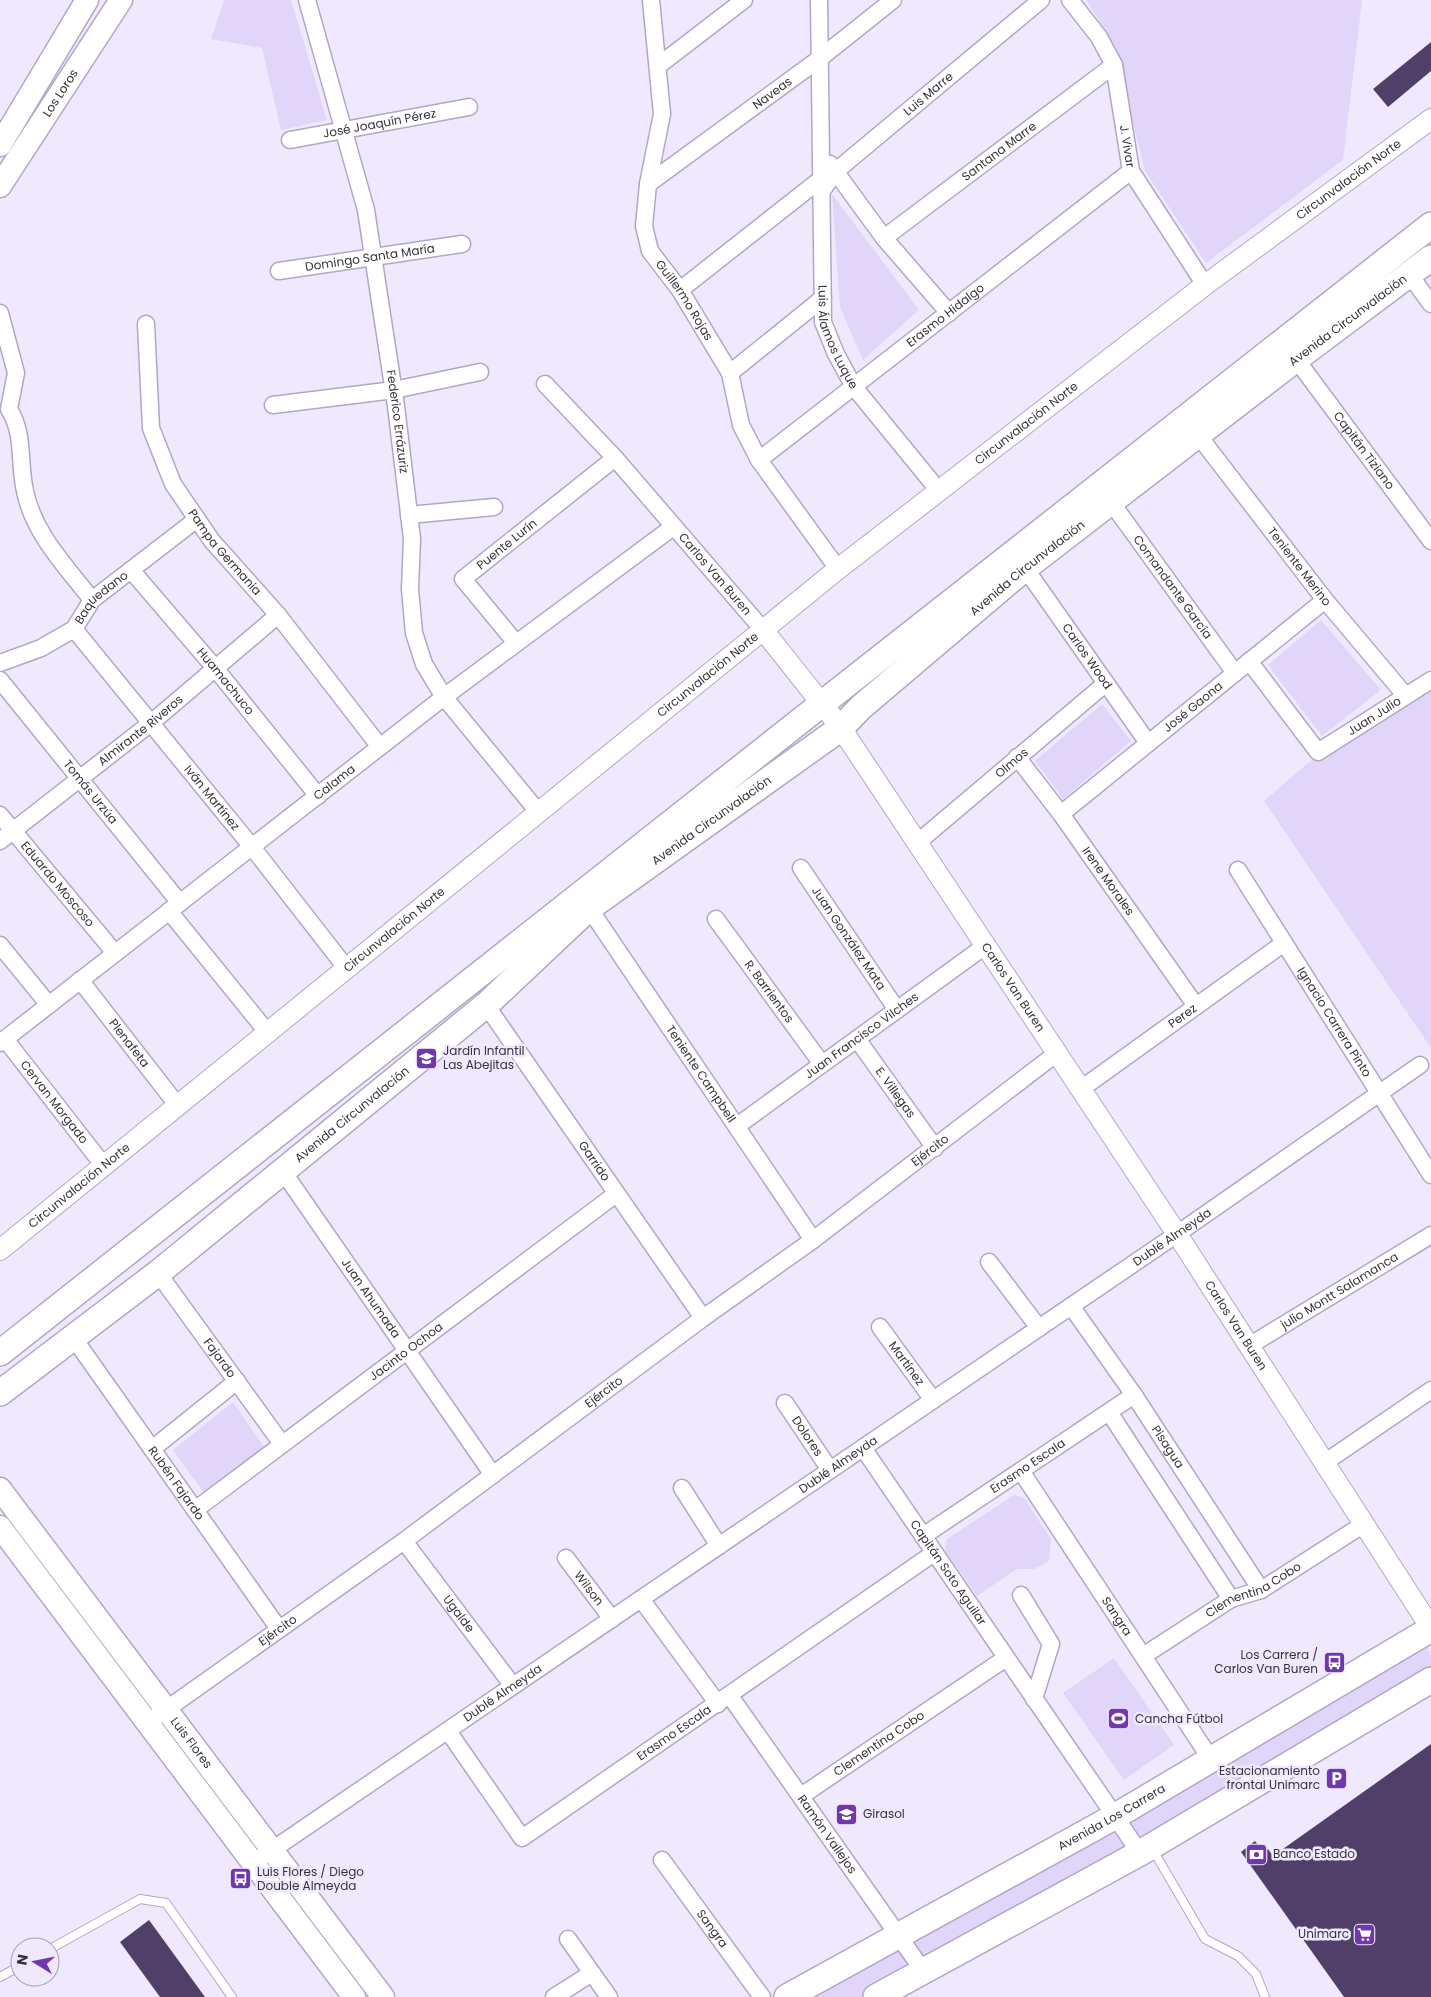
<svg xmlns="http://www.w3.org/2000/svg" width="1431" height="1997" viewBox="0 0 1431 1997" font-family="Poppins,sans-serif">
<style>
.green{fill:#e2d5fa}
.building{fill:#503f69}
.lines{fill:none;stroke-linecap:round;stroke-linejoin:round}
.service-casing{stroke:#b2a6c6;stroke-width:10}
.minor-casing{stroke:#b2a6c6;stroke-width:19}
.tertiary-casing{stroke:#b2a6c6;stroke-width:22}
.secondary-casing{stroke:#b2a6c6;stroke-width:25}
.primary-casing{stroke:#b2a6c6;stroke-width:28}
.service{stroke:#fff;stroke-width:8}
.minor{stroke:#fff;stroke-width:16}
.tertiary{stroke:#fff;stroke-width:20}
.secondary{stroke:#fff;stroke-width:22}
.primary{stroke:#fff;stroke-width:25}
.labels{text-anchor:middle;stroke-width:5;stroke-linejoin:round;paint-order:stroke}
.street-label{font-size:12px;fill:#36313e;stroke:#f0e9fe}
.poi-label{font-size:12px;fill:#36313e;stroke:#f0e9fe;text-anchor:start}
</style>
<rect width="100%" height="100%" fill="#f0e9fe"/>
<path class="green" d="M224 0H291L327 120 281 130 262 48 211 39Z
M1086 0H1362L1343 160 1206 263 1145 171 1113 42Z
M832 194 919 310 863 360 840 307Z
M1321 620 1381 690 1322 736 1268 665Z
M1431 690V1048L1264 801 1308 763 1403 705Z
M1102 704 1131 741 1063 799 1035 761Z
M233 1402 264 1447 205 1494 173 1450Z
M1014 1495 1024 1498 1051 1539 1049 1561 1034 1569H1017L977 1596 945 1550 947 1539Z
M1424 1638 1431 1657V1674L864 1997H799Z
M1114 1658 1174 1745 1124 1780 1063 1693Z"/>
<path class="building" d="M1431 42V71L1388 107 1373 89Z
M1431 1744V1997H1344L1241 1852 1255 1841 1263 1852 1268 1849 1273 1856Z
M149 1920 205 1997H160L120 1942Z"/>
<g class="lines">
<defs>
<path id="service" d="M1153 1850 1205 1939 1238 1956 1256 1974 1265 1997
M50 1949 140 1899 166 1903 232 1997
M0 1977 20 1966"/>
<g id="minor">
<path id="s1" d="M307 0 366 210 396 406 412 539 410 589 414 633 424 664 444 697 539 813"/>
<path id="s2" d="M651 0 662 114 648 184 644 226 650 251 680 290 730 373 741 425 759 460 838 569"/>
<path id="s3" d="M819 0 823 322 836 354 854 387 939 491"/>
<path id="s4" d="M1070 0 1099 37 1114 65 1131 171 1205 285"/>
<path d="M658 66 744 0"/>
<path id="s5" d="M290 140 469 107"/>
<path d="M830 164 884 238 949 313"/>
<path id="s6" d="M648 184 819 59 893 0"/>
<path id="s7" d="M821 192 836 171 1041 0"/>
<path id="s8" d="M884 238 1114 65"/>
<path id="s9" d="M279 271 462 244"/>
<path d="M1409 274 1431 304"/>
<path d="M680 290 821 179"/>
<path d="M0 313 16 373 9 409C24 433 19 459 24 486 31 531 65 565 92 600"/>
<path id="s10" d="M146 324 151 428 173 484 212 541 278 615 380 747"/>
<path id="s11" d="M1296 359 1431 541"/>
<path d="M730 373 823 298"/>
<path id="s12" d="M545 384 615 458 764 631"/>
<path d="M273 405 394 390 480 372"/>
<path id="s13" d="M1198 435 1325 600 1405 695"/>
<path id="s14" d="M759 460 1131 171"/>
<path id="s15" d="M1111 502 1235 673"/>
<path d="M409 515 494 507"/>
<path id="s16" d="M1025 568 1148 743"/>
<path id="s17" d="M131 570 215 668 318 796"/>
<path id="s18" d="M74 629 252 847 347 969"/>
<path id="s19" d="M516 643 463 579 615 458"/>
<path id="s20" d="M1249 661 1318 752 1431 680"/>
<path id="s21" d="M0 663 41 648 74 629 92 600 197 519"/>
<path id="s22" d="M0 680 180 903"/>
<path id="s23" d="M1017 757 1061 814 1196 1006"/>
<path id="s24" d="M1061 814 1325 600"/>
<path id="s25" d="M0 815 115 953"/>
<path id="s26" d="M0 841 151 723 278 615"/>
<path id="s27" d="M917 843 1105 684"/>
<path id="s28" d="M801 868 897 1010"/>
<path id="s29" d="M1238 870 1431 1175"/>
<path id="s30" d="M589 908 813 1240"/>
<path d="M169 911 268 1033"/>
<path id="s31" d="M716 919 822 1064"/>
<path d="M0 945 49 1005"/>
<path id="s32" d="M80 980 178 1106"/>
<path id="s33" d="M486 1005 703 1318"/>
<path id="s34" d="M5 1039 104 1166"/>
<path id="s35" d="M857 1039 935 1148"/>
<path id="s36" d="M0 1043 444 697 673 527"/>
<path id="s37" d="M1081 1089 1284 943"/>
<path id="s38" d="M737 1126 985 946"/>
<path id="s39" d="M282 1170 493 1475"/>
<path d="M989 1262 1039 1328"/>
<path id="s40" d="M158 1273 282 1444"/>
<path id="s41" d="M1071 1306 1134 1395 1261 1590"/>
<path id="s42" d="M880 1327 933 1400"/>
<path id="s43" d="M73 1337 279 1629"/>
<path id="s44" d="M1249 1346 1431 1235"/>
<path id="s45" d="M785 1403 830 1470"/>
<path d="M1109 1412 1231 1599"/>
<path id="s46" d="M863 1448 1140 1853"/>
<path d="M152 1449 237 1381"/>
<path d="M1324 1463 1431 1390"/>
<path id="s47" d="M1021 1471 1212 1761"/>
<path d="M682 1488 719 1546"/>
<path id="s48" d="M195 1510 616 1194"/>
<path id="s49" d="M923 1536 1134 1395"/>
<path id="s50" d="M404 1541 513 1686"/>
<path id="s51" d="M566 1558 612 1619"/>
<path d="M1021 1595 1051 1644 1034 1699"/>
<path d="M641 1599 718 1704"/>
<path id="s52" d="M1143 1656 1231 1599 1261 1590 1364 1524"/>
<path id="s53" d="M730 1696 924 1972"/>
<path id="s54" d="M157 1716 404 1541 703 1318 813 1240 1057 1053"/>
<path id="s55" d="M448 1731 522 1838 934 1553"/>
<path id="s56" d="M801 1796 1006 1658"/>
<path id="s57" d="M662 1860 762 1997"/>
<path id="s58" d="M253 1863 1177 1234 1420 1065"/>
<path d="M568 1939 609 1997"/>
<path d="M554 1997 592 1973"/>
</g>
<g id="tertiary">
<path id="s59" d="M764 631 841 728 1177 1234 1431 1628"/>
<path id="s60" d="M0 1250 838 569 1205 285 1431 119"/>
</g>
<g id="secondary">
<path d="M0 145 87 0"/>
<path id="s61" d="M0 186 121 0"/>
<path id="s62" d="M0 1489 383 1997"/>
<path d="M0 1527 354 1997"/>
</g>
<g id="primary">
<path d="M0 1353 847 684 1431 225"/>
<path id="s63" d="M0 1393 158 1273 486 1005 589 908 841 728 860 708 1025 568 1296 359 1431 258"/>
<path id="s64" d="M787 1997 1114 1817 1431 1629"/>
<path d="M876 1997 1140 1853 1431 1680"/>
</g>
</defs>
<use href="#service" class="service-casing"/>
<use href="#minor" class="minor-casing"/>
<use href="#tertiary" class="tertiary-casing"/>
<use href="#secondary" class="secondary-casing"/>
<use href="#primary" class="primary-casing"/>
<use href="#service" class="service"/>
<use href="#minor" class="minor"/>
<use href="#tertiary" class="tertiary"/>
<use href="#secondary" class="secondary"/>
<use href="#primary" class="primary"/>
</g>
<defs>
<symbol id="school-square" viewBox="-11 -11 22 22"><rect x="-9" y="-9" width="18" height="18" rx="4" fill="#7138ae" stroke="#f0e9fe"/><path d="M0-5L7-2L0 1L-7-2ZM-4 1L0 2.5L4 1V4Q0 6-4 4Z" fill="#fff"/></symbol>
<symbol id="bus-square" viewBox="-11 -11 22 22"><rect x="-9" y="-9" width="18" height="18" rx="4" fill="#7138ae" stroke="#f0e9fe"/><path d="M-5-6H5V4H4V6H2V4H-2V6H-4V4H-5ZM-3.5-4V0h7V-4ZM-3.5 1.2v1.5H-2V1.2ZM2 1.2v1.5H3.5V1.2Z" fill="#fff"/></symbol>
<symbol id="stadium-square" viewBox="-11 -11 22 22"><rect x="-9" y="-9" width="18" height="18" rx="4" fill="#7138ae" stroke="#f0e9fe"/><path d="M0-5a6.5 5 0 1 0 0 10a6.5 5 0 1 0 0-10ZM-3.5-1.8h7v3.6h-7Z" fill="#fff"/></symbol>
<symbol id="parking-square" viewBox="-11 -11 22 22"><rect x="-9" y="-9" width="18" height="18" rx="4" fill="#7138ae" stroke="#f0e9fe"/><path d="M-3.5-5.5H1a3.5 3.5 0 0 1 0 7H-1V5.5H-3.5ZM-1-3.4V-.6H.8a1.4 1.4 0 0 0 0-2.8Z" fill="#fff"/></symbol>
<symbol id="bank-square" viewBox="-11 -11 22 22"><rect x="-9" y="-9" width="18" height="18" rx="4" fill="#7138ae" stroke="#f0e9fe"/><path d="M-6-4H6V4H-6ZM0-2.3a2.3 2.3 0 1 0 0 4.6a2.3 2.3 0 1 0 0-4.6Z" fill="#fff"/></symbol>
<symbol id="supermarket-square" viewBox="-11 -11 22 22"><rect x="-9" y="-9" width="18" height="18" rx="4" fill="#7138ae" stroke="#f0e9fe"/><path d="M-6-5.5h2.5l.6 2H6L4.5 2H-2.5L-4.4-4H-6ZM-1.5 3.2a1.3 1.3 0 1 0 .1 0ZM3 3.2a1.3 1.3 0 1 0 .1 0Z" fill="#fff"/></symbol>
</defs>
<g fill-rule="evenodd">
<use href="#school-square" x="414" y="1046" width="25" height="25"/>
<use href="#bus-square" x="1322" y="1650" width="25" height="25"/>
<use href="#stadium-square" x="1106" y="1706" width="25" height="25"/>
<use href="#parking-square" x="1324" y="1766" width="25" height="25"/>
<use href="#school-square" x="834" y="1802" width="25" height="25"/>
<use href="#bank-square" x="1244" y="1842" width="25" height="25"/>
<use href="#bus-square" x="228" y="1866" width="25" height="25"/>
<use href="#supermarket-square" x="1352" y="1922" width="25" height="25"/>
</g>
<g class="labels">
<g class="street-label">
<text dy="4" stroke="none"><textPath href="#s61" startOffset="111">Los Loros</textPath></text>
<text dy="4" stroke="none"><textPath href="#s6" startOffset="154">Naveas</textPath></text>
<text dy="4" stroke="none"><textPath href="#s7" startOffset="146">Luis Marre</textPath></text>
<text dy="4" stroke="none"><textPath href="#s5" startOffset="91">José Joaquín Pérez</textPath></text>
<text dy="4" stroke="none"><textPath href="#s4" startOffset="161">J. Vivar</textPath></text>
<text dy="4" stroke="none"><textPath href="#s8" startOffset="144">Santana Marre</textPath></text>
<text dy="4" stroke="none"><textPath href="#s60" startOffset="1722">Circunvalación Norte</textPath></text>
<text dy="4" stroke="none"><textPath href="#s9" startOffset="92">Domingo Santa María</textPath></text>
<text dy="4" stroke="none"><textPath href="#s2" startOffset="314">Guillermo Rojas</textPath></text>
<text dy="4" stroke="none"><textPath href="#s14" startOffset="236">Erasmo Hidalgo</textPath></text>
<text dy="4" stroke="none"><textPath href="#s63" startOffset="1724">Avenida Circunvalación</textPath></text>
<text dy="4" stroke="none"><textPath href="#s3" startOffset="340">Luis Álamos Luque</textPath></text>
<text dy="4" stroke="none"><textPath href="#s1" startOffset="432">Federico Errázuriz</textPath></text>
<text dy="4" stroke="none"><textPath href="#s60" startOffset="1318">Circunvalación Norte</textPath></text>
<text dy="4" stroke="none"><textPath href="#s11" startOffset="114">Capitán Tiziano</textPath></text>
<text dy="4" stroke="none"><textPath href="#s19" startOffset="139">Puente Lurín</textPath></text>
<text dy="4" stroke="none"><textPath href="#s10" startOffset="250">Pampa Germania</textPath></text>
<text dy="4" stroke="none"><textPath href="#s13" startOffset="166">Teniente Merino</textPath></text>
<text dy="4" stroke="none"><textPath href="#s63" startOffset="1319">Avenida Circunvalación</textPath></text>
<text dy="4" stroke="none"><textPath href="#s12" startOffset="255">Carlos Van Buren</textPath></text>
<text dy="4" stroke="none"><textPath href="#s15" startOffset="105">Comandante García</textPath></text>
<text dy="4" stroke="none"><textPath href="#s21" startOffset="124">Baquedano</textPath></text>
<text dy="4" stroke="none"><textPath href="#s16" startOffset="108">Carlos Wood</textPath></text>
<text dy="4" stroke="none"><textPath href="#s60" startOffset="912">Circunvalación Norte</textPath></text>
<text dy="4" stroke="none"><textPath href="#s17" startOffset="146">Huamachuco</textPath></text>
<text dy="4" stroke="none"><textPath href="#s24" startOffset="170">José Gaona</textPath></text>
<text dy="4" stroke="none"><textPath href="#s20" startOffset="181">Juan Julio</textPath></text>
<text dy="4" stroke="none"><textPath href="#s26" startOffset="179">Almirante Riveros</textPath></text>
<text dy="4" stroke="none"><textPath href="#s27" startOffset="124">Olmos</textPath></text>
<text dy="4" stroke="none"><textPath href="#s36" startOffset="424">Calama</textPath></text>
<text dy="4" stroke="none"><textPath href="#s22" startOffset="144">Tomás Urzúa</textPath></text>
<text dy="4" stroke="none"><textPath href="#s18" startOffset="218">Iván Martínez</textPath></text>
<text dy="4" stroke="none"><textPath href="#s63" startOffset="914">Avenida Circunvalación</textPath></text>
<text dy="4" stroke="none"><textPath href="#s23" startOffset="154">Irene Morales</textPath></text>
<text dy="4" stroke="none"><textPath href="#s25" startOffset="90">Eduardo Moscoso</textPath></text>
<text dy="4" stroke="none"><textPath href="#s60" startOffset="508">Circunvalación Norte</textPath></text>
<text dy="4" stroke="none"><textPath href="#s28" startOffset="85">Juan González Mata</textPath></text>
<text dy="4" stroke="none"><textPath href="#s59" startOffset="435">Carlos Van Buren</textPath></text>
<text dy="4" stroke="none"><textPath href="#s31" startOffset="90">R. Barrientos</textPath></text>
<text dy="4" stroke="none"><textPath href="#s37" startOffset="125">Perez</textPath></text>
<text dy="4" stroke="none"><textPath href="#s29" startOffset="180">Ignacio Carrera Pinto</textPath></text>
<text dy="4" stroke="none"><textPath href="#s38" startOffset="154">Juan Francisco Vilches</textPath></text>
<text dy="4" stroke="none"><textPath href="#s32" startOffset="80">Plenafeta</textPath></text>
<text dy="4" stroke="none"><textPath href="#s30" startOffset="200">Teniente Campbell</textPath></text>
<text dy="4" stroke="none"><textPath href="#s35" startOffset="66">E. Villegas</textPath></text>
<text dy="4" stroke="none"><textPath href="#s34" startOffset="80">Cervan Morgado</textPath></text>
<text dy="4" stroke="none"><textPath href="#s63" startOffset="449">Avenida Circunvalación</textPath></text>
<text dy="4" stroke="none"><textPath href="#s54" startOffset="958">Ejército</textPath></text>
<text dy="4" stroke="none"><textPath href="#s33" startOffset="190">Garrido</textPath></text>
<text dy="4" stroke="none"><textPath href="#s60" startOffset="102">Circunvalación Norte</textPath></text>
<text dy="4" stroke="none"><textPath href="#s58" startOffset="1112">Dublé Almeyda</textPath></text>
<text dy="4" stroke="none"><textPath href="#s44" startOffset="106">julio Montt Salamanca</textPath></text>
<text dy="4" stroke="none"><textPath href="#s39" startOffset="156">Juan Ahumada</textPath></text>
<text dy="4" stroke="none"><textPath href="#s59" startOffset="840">Carlos Van Buren</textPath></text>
<text dy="4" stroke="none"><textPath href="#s48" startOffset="264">Jacinto Ochoa</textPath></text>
<text dy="4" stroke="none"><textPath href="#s40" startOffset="105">Fajardo</textPath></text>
<text dy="4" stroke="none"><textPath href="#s42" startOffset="45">Martínez</textPath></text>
<text dy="4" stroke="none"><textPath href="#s54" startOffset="552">Ejército</textPath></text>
<text dy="4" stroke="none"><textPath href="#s45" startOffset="40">Dolores</textPath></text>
<text dy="4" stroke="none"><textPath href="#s41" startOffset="171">Pisagua</textPath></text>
<text dy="4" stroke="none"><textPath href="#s58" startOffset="708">Dublé Almeyda</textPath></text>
<text dy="4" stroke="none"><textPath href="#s49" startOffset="126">Erasmo Escala</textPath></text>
<text dy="4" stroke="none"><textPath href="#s43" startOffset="179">Rubén Fajardo</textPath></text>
<text dy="4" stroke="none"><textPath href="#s46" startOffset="151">Capitán Soto Aguilar</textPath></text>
<text dy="4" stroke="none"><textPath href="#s51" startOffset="38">Wilson</textPath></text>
<text dy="4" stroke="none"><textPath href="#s52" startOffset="129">Clementina Cobo</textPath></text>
<text dy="4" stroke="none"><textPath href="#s50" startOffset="91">Ugalde</textPath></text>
<text dy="4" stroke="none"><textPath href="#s47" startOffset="174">Sangra</textPath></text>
<text dy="4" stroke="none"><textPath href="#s54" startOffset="148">Ejército</textPath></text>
<text dy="4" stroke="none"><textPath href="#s58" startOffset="302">Dublé Almeyda</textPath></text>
<text dy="4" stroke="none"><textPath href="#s55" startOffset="315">Erasmo Escala</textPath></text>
<text dy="4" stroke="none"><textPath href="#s62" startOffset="318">Luis Flores</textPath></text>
<text dy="4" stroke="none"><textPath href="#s56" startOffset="94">Clementina Cobo</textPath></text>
<text dy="4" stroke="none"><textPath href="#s64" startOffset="371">Avenida Los Carrera</textPath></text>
<text dy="4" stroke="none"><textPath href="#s53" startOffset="169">Ramón Vallejos</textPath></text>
<text dy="4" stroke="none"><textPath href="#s57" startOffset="85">Sangra</textPath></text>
</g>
<g class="poi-label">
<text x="443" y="1055">Jardín Infantil<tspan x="443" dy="14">Las Abejitas</tspan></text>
<text x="1318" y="1659" text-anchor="end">Los Carrera /<tspan x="1318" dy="14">Carlos Van Buren</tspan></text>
<text x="1135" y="1723">Cancha Fútbol</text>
<text x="1320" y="1775" text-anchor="end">Estacionamiento<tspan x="1320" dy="14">frontal Unimarc</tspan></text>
<text x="863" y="1818">Girasol</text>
<text x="1273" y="1858">Banco Estado</text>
<text x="257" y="1876">Luis Flores / Diego<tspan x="257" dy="14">Double Almeyda</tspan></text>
<text x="1349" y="1938" text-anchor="end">Unimarc</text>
</g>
</g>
<g transform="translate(35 1962) rotate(280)"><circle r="24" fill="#f0e9fe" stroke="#a69fb1"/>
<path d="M0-4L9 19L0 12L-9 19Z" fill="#7138ae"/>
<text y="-8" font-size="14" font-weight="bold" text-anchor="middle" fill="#36313e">N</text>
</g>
</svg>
